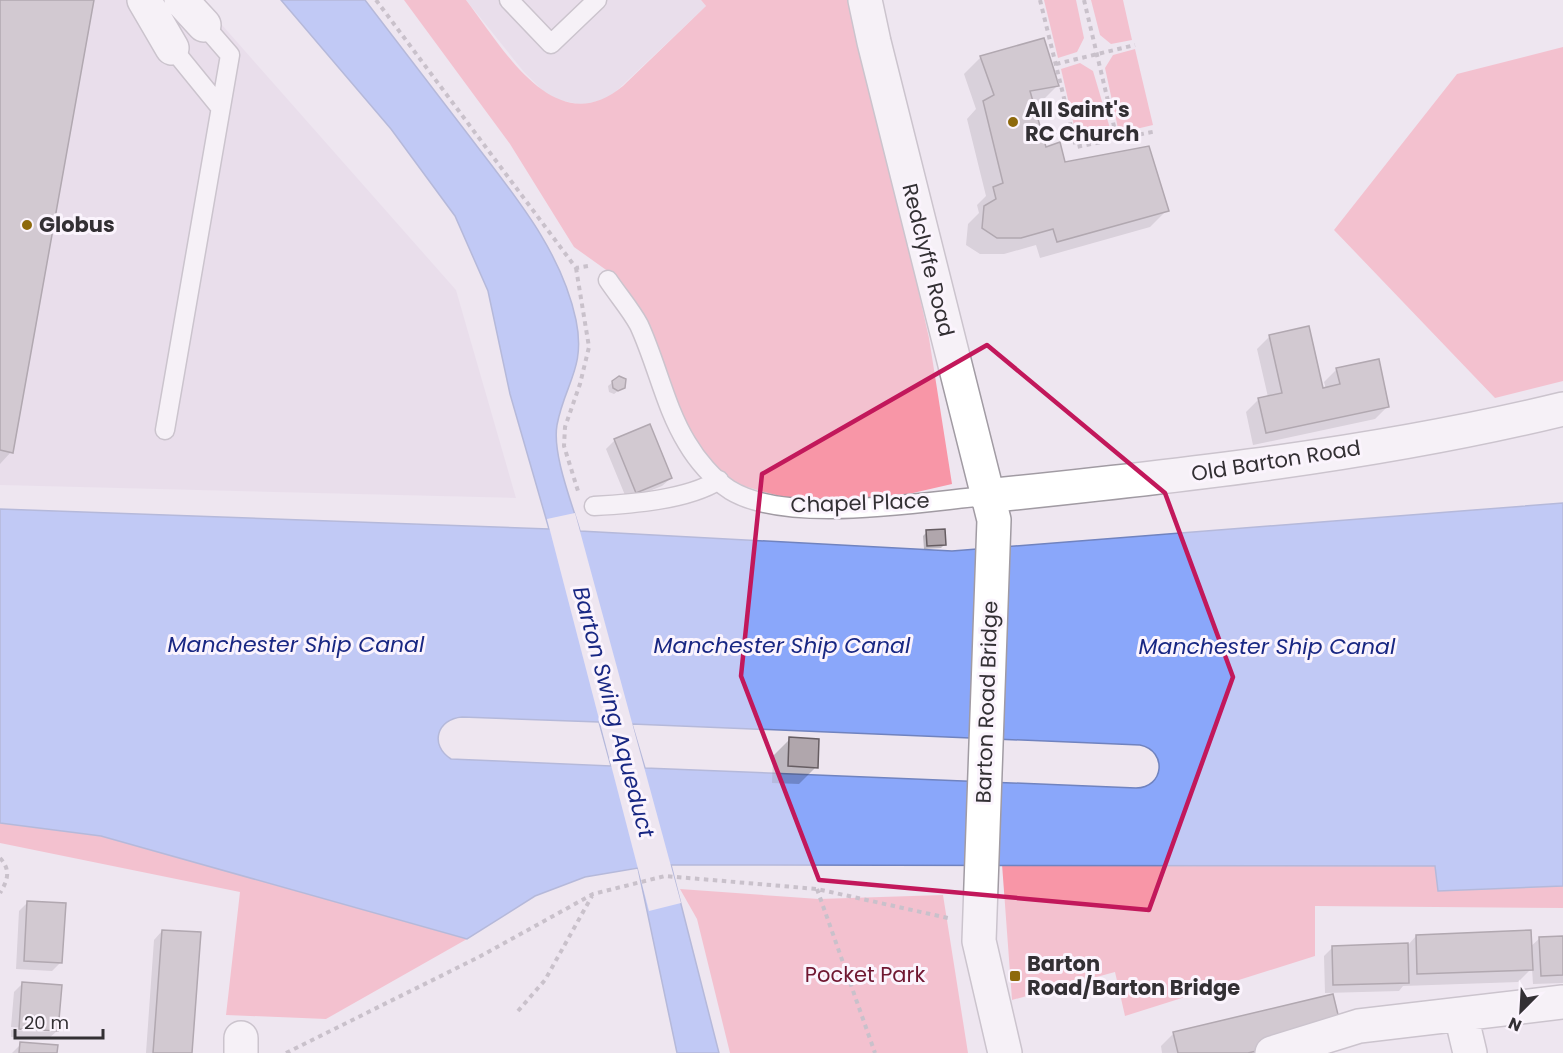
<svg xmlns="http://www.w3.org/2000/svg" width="1563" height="1053" viewBox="0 0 1563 1053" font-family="Poppins,sans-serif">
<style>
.built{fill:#e2d6e5}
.green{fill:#f896a7}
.water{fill:#8aa7fa;stroke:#7083bf;stroke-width:1.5;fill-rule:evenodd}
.pier{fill:#eee6f0}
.shadow{fill:#0003}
.building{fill:#b0a6ac;stroke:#665d62;stroke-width:1.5}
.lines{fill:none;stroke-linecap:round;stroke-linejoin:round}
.service-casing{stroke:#a19ba3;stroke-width:21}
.minor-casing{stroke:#a19ba3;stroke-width:36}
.secondary-casing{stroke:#a19ba3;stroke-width:36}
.path{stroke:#9c969d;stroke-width:4;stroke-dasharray:4.5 4.5;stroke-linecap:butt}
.service{stroke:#fff;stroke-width:18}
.minor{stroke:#fff;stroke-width:33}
.secondary{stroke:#fff;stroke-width:33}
.marked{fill:none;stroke:#c2185b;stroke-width:4.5;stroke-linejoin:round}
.poi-dot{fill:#8d690c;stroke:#fbf4fd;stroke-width:2}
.labels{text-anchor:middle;stroke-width:6;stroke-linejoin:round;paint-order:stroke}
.poi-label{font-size:21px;font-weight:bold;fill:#333034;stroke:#fbf4fd;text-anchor:start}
.street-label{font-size:21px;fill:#333034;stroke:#fbf4fd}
.park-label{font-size:21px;fill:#701731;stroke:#fbf4fd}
.water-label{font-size:22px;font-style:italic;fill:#182783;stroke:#fbf4fd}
</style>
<rect width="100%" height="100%" fill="#eee6f0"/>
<path class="built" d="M0 0H200L456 290 516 498 0 485Z
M466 0H701L706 6 609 98 583 105 559 100 545 93 524 72Z"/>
<path class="green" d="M404 0H466C503 48 555 143 623 86L706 6 701 0H853L929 338 952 484 904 495 840 503 797 500 764 492 744 486 725 476 695 444 609 272 574 247 510 144Z
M1044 0H1076L1084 38 1077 52 1058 58Z
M1091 0H1123L1132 40 1111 44 1100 35Z
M1563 47V381L1495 398 1334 230 1457 74Z
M1135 49 1153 125 1119 133 1105 68 1113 55Z
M1080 63 1093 71 1112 135 1078 143 1061 69Z
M0 823 101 836 467 939 326 1019 226 1015 240 892 0 843Z
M1002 864 1435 866 1438 891 1563 886V908L1315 906V956L1125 1016 1115 972 1012 1000Z
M680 889 819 899 943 895 968 1053H730L697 919Z"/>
<path class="water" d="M281 0H365C400 46 435 92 470 137 513 194 561 249 576 320 586 368 565 383 557 425 552 454 572 503 580 531L952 551 1563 503V886L1438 891 1435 866 671 865 719 1053H677L638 868 585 877 535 896 467 939 101 836 0 823V509L549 529 510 394 488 291 455 216 391 129ZM462 717 599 722 611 766 451 759C429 745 437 719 462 717ZM632 724 1140 745C1168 751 1164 788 1136 788L645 768Z"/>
<path class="pier" d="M575 513 681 903 649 911 547 519Z"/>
<path class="shadow" d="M0 0H93L11 452 0 464Z
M981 57 1057 86 1040 103 1032 104 1045 149 1064 163 1167 210 1150 227 1040 258 1036 245 1004 254H980L966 245 968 224 979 213 977 205 986 196 967 119 976 109 964 74Z
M1270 336 1322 390 1326 389 1324 382 1337 369 1388 406 1375 419 1253 445 1246 412 1259 399 1268 397 1257 349Z
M613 382 623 387 614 394 609 392 608 386Z
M649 426 671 478 662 486 627 500 606 449 614 441Z
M927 532 945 544 941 548 924 549 923 536Z
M790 739 816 767 799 784 772 783 773 756Z
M28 902 61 962 52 971 16 969 19 911Z
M162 931 191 1053H146L154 940Z
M1416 936 1530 947 1540 938 1563 937V983L1533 984 1532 968 1518 982 1403 986 1399 991 1325 993 1324 956 1333 947 1408 945Z
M22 984 57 1031 48 1039 11 1037V1030L51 1032V1029L11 1027 14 992Z
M1174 1033 1286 1053H1162L1161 1046Z
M21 1044 55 1053H12Z"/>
<path class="building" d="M0 0H94L13 453 0 450Z
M1044 38 1059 86 1030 91 1046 147 1060 142 1065 162 1149 146 1169 211 1057 242 1053 229 1021 238H997L982 228 984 206 996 199 993 187 1003 183 983 101 994 95 980 56Z
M1309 326 1323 388 1340 384 1336 368 1379 359 1389 407 1266 433 1258 398 1282 393 1269 335Z
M619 376 626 379 625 388 618 391 613 388 612 381Z
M650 424 672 478 636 493 614 439Z
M945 529 946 545 927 546 926 530Z
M789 737 819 739 818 768 788 766Z
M27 901 66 903 62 963 24 961Z
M162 930 201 932 192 1053H153Z
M1531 930 1533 970 1417 974 1416 935Z
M1563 936V975L1541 976 1539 937Z
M1408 943 1409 983 1333 985 1332 946Z
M22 982 62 985 58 1031 19 1029Z
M1333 994 1342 1031 1248 1053H1178L1173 1032Z
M20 1042 58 1045 57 1053H19Z"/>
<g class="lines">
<defs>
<path id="service" d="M509 0 551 44 597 0
M172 48 220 107
M608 280C618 295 631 310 639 325 657 364 665 407 687 443 697 460 713 479 730 490 787 525 919 502 986 496
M165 430 230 55 204 25
M594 506C631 504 687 500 719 480"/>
<path id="minor" d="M144 0 172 48
M181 0 204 25
M986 496C1180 476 1374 455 1563 409
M1461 1015 1470 1053
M241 1053V1038
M1272 1053 1359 1026 1563 1002"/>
<path id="secondary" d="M865 0 874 42 994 520 979 941 1005 1053"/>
</defs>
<use href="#service" class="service-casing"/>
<use href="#minor" class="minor-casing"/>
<use href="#secondary" class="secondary-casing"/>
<path class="path" d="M376 0 576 268 588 266
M1040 0 1076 147 1157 131
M1084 0 1117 139
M1056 64 1135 45
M576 268 589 347 580 384 565 427 564 446 578 491
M0 858C11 870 8 880 0 893
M817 889 875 1053
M518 1011 545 980 592 896
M286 1053 479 957 593 894 665 876 817 889 948 918"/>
<use href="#service" class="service"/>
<use href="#minor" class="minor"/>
<use href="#secondary" class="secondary"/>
</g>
<path d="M0 0H1563V1053H0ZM987 345 1165 493 1233 677 1149 910 819 880 741 676 762 474Z" fill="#eee6f0" fill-opacity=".55" fill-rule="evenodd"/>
<path class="marked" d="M987 345 1165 493 1233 677 1149 910 819 880 741 676 762 474Z"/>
<g class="poi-dot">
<circle cx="1013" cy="122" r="6"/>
<circle cx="27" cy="225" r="6"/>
<rect x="1009" y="970" width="12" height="12" rx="3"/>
</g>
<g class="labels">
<g class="poi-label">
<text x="1025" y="117">All Saint's<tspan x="1025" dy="24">RC Church</tspan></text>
<text x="39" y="232">Globus</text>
<text x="1027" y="971">Barton<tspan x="1027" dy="24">Road/Barton Bridge</tspan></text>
</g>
<g class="street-label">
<text transform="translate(928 260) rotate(76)" y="7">Redclyffe Road</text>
<text transform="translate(1276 461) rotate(-9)" y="7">Old Barton Road</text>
<text transform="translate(860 503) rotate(-2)" y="7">Chapel Place</text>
<text transform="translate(987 702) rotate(-88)" y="7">Barton Road Bridge</text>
</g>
<g class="park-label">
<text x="865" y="982">Pocket Park</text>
</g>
<g class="water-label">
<text x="296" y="652">Manchester Ship Canal</text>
<text x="782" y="653">Manchester Ship Canal</text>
<text x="1267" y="654">Manchester Ship Canal</text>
<text transform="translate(614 712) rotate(75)" y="8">Barton Swing Aqueduct</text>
</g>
</g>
<g transform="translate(1521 1011) rotate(204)" stroke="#fbf4fd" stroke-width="4.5" paint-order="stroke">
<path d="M0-4.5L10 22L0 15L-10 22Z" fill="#333034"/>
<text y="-9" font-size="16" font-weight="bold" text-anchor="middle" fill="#333034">N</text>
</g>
<path d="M15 1029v9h88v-9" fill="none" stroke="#333034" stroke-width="3"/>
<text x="24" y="1029" font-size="18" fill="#333034" stroke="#fbf4fd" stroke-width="4.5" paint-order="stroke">20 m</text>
</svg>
